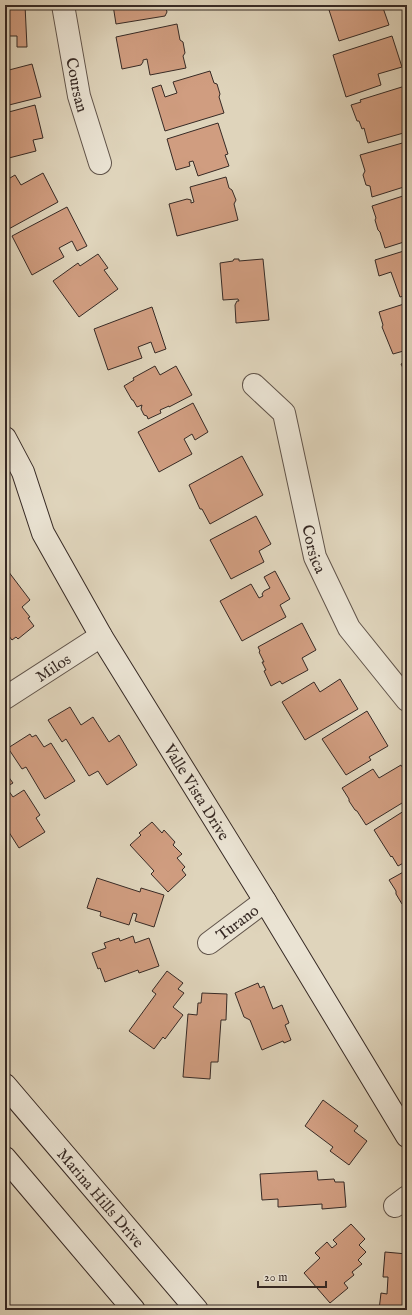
<svg xmlns="http://www.w3.org/2000/svg" width="412" height="1315" viewBox="0 0 412 1315" font-family="'IM FELL English',serif">
<style>
.building{fill:#d09d80;stroke:#372a25}
.lines{fill:none;stroke-linecap:round;stroke-linejoin:round}
.street-casing{stroke:#61544a;stroke-width:24}
.secondary-casing{stroke:#372a25;stroke-width:24}
.street{stroke:#eae3d3;stroke-width:22}
.secondary{stroke:#eae3d3;stroke-width:22}
.labels{text-anchor:middle;stroke-width:3;stroke-linejoin:round;paint-order:stroke}
.street-label{font-size:16px;fill:#372a25;stroke:#eae3d3}
</style>
<rect width="100%" height="100%" fill="#dfd4bb"/>
<filter id="stains"><feTurbulence type="fractalNoise" baseFrequency=".005" numOctaves="4"/><feColorMatrix values="0 0 0 0 .2 0 0 0 0 .09 0 0 0 0 .02 0 0 0 .5 -.17"/></filter>
<radialGradient id="worn" r=".72"><stop offset=".6" stop-color="#630" stop-opacity="0"/><stop offset="1" stop-color="#630" stop-opacity=".3"/></radialGradient>
<path class="building" d="M5 5H25L27 47H17V36H5Z
M113 5H165L167 12 165 16 116 24Z
M329 5H382L389 25 339 41 329 10 331 9Z
M177 24 180 40 183 42 185 53 183 56 186 68 150 75 147 59 143 60V62L141 65 122 69 116 37Z
M392 36 402 67 378 74 381 85 346 97 333 55Z
M7 59 9 70 32 64 41 97 5 106V60Z
M210 71 214 83 217 84 220 94 219 97 224 113 165 131 152 88 161 85 165 97 177 93 173 82Z
M405 86 407 94V132L368 143 364 128 362 129 359 121H357L351 105 361 102 360 100Z
M35 105 43 138 33 140 36 151 5 159V113Z
M218 123 228 154 225 155 229 166 198 176 193 161 189 162 190 166 176 170 167 139Z
M406 140H407V174L404 175 407 186 372 197 370 186 366 185 363 175 365 171 360 155 406 142Z
M43 173 58 202 5 231V181L15 175 21 185Z
M226 177 229 188 232 190 236 200 234 204 238 220 177 236 169 204 187 199 191 200V203L194 202 190 187Z
M406 195 407 241 385 248 380 232 378 230 375 220 376 218 372 206Z
M67 207 87 246 77 251 72 241 59 248 64 257 32 275 12 236Z
M407 250V295L400 297 391 272 379 276 375 260Z
M98 254 108 268 104 270 118 289 79 317 53 281 78 263 80 266Z
M234 259H239V261L263 259 269 320 236 323 235 305 237 301H239L238 299 223 300 220 263 233 261Z
M407 303V350L393 354 382 327 383 325 379 312Z
M152 307 166 349 155 353 151 342 138 347 142 358 108 370 94 329Z
M407 361V381L406 378 407 376 401 364Z
M155 366 160 375 176 366 192 395 169 407V406L160 410 161 413 148 419 147 416 144 415 141 409 142 405 137 407 133 400H132L124 386 134 380 133 378Z
M193 403 208 432 195 440 192 434 184 439 192 454 159 472 138 432Z
M242 456 263 495 210 524 202 509H200L189 485Z
M256 516 271 544 259 551 264 562 231 579 210 540Z
M5 567 30 600 22 607 30 617 28 618 34 626 18 639 16 637 12 640 5 631Z
M275 571 290 599 280 605 286 617 242 641 220 601 251 584 259 598 263 596 262 594 264 591 270 588 264 577Z
M302 623 316 650 302 658 308 670 282 684 280 681 271 686 264 671 266 670 262 662H264L259 652 260 651 258 647Z
M340 679 358 709 305 740 282 702 314 682 320 692Z
M70 707 81 725 93 717 109 742 119 735 137 765 107 785 98 771 89 776 66 739 62 742 48 720Z
M367 711 388 746 369 757 371 760 346 775 322 739Z
M30 734 32 737 36 735 44 747 51 743 75 781 45 799 26 767 22 769 8 748Z
M401 765 407 775V800L366 825 357 811 355 810 349 801V799L342 788 373 769 379 778Z
M5 772 13 783 6 787 13 797 24 790 40 815 36 818 45 832 19 848 5 826Z
M407 809V861L398 866 392 856 391 857 374 830Z
M152 822 162 833 164 830 175 842 173 845 182 854 177 858 185 867 182 870 186 875 168 892 151 874 154 871 130 845 141 835 139 833Z
M407 870V908L405 904H402L396 894V891L389 880Z
M97 878 140 892 141 888 164 895 154 927 135 921 137 914 133 913 129 925 100 916 101 912 87 908Z
M133 936 135 943 149 938 159 966 139 973 138 970 105 982 100 968 98 969 92 953 106 948 104 943 119 938 120 941Z
M167 971 183 983 178 989 184 993 173 1007 183 1015 165 1039 163 1037 154 1049 129 1031 156 994 152 991Z
M258 983 260 988 264 986 273 1009 282 1005 289 1023 285 1025 291 1040 284 1043 283 1041 262 1050 250 1020 244 1017 235 993Z
M202 993 227 994 226 1020H221L218 1062H211L210 1079 183 1077 188 1014 197 1015 198 1003H201Z
M323 1100 358 1126 354 1131 367 1141 349 1165 330 1151 333 1147 305 1126Z
M317 1171 318 1180 334 1179 335 1182H344L346 1207 322 1209V1204L278 1207V1199L262 1200 260 1174Z
M351 1224 365 1239 359 1245 366 1252 358 1260 362 1264 352 1272 354 1275 344 1283 348 1288 330 1303 304 1273 320 1258 315 1253 327 1242 332 1248 337 1244 333 1240Z
M385 1252 407 1254V1310H379L381 1293 387 1294 388 1277H383Z"/>
<g class="lines">
<defs>
<g id="street">
<path id="s1" d="M63 5 79 96 100 163"/>
<path id="s2" d="M254 385 284 413 315 557 349 628 407 700"/>
<path id="s3" d="M5 698 101 636"/>
<path id="s4" d="M209 943 265 901"/>
<path d="M395 1206 407 1197"/>
</g>
<g id="secondary">
<path id="s5" d="M5 438 23 472 43 533 101 636 265 901 407 1136"/>
<path id="s6" d="M5 1085 197 1310"/>
<path d="M5 1158 134 1310"/>
</g>
</defs>
<use href="#street" class="street-casing"/>
<use href="#secondary" class="secondary-casing"/>
<use href="#street" class="street"/>
<use href="#secondary" class="secondary"/>
</g>
<g class="labels">
<g class="street-label">
<text dy="6" stroke="none"><textPath href="#s1" startOffset="81">Coursan</textPath></text>
<text dy="6" stroke="none"><textPath href="#s2" startOffset="180">Corsica</textPath></text>
<text dy="6" stroke="none"><textPath href="#s3" startOffset="57">Milos</textPath></text>
<text dy="6" stroke="none"><textPath href="#s5" startOffset="404">Valle Vista Drive</textPath></text>
<text dy="6" stroke="none"><textPath href="#s4" startOffset="35">Turano</textPath></text>
<text dy="6" stroke="none"><textPath href="#s6" startOffset="148">Marina Hills Drive</textPath></text>
</g>
</g>
<rect width="412" height="1315" fill="none" stroke="#dfd4bb" stroke-width="20"/>
<rect x="6" y="6" width="400" height="1303" fill="none" stroke="#372a25" stroke-width="2"/>
<rect x="10" y="10" width="392" height="1295" fill="none" stroke="#372a25"/>
<path d="M258 1281v6h68v-6" fill="none" stroke="#372a25" stroke-width="2"/>
<text x="264" y="1281" font-size="12" fill="#372a25" stroke="#eae3d3" stroke-width="3" paint-order="stroke">20 m</text>
<rect width="100%" height="100%" filter="url(#stains)"/>
<rect width="100%" height="100%" fill="url(#worn)"/>
</svg>
